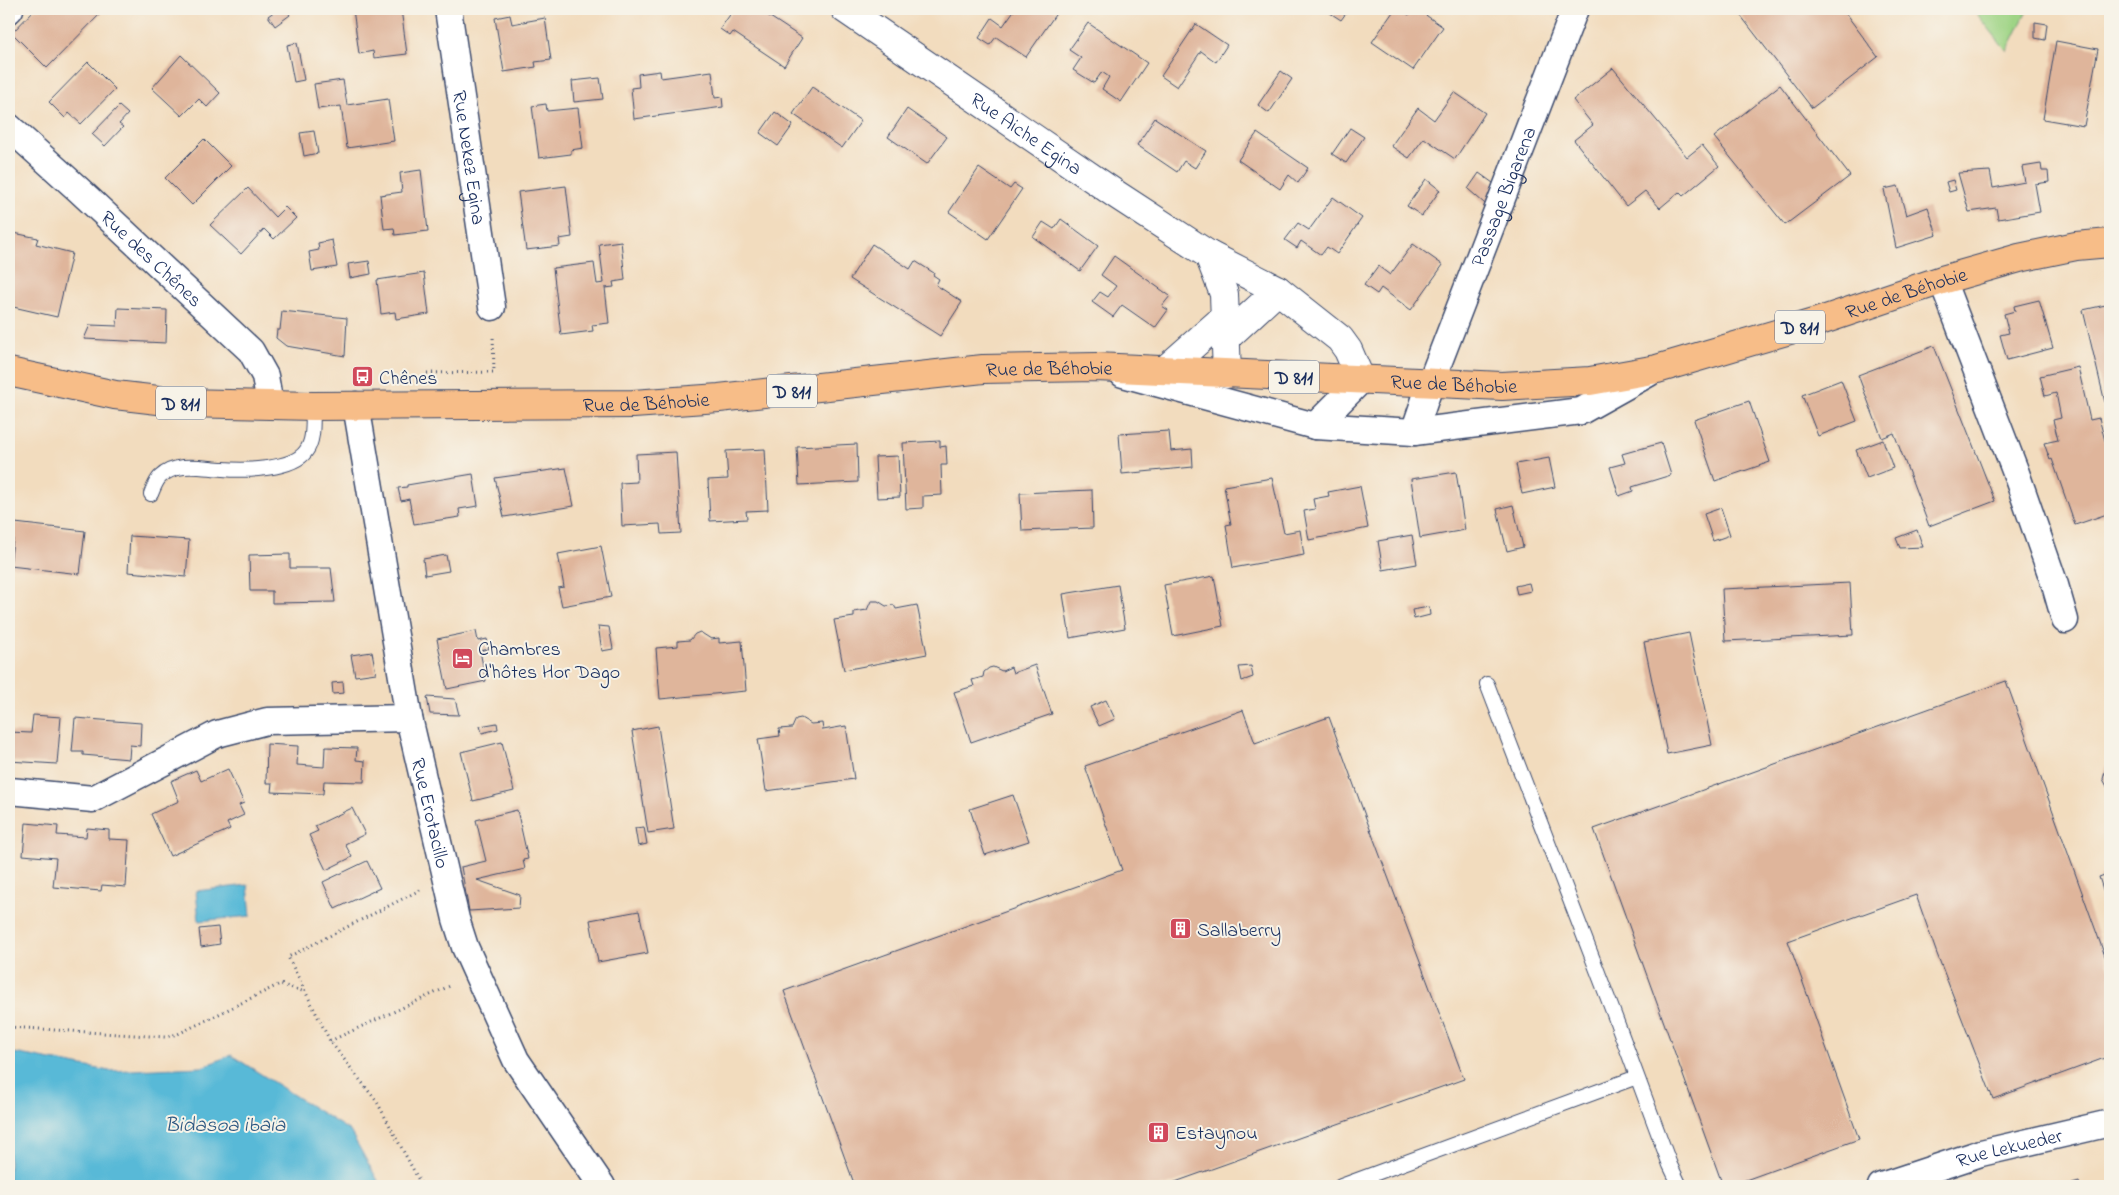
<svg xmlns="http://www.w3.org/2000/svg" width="2119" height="1195" viewBox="0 0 2119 1195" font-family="'Indie Flower',sans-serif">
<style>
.green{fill:#9fd485;stroke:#5d8272}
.water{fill:#59b9d7;stroke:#3a749a}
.building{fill:#dfb59b}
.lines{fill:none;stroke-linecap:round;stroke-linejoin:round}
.service-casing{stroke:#3b496c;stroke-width:16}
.minor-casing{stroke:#3b496c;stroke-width:29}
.tertiary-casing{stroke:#3b496c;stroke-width:30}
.primary-casing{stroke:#3b496c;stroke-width:30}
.path{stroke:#3b496c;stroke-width:3;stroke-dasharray:1 4;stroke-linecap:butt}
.service{stroke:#fff;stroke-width:14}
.minor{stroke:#fff;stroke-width:26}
.tertiary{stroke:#fff;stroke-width:28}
.primary{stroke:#f7bd88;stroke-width:28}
.labels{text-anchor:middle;stroke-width:4;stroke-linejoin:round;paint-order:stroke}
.shield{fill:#f7f3e8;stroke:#5d6a87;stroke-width:1}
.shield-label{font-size:19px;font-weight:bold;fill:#1b2f5e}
.street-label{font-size:20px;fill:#1b2f5e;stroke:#f7f3e8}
.poi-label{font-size:20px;fill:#1b2f5e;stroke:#f7f3e8;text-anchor:start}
.water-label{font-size:21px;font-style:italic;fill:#2e5882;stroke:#f7f3e8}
</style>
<rect width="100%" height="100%" fill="#f7f3e8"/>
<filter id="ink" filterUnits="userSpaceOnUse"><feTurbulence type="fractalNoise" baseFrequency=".02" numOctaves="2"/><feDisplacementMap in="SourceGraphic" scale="10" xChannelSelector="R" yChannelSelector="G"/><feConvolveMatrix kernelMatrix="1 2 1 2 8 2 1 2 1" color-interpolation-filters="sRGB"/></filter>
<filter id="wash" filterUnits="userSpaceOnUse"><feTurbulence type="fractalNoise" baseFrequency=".0096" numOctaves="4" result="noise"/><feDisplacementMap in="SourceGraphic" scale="20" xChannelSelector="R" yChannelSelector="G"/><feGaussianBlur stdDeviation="1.12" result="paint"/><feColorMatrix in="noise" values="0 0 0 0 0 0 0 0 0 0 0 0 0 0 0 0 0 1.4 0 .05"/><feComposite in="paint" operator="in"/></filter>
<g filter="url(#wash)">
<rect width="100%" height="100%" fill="#f2dcbe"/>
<path class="green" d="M1973 9H2028L2007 51Z"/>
<path class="water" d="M248 885 251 916 199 921 196 891Z
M9 1052 109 1071 202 1067 231 1055 350 1131 381 1186H9Z"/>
<g id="blocks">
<path class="building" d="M35 9H105L47 68 12 33Z
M278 9H286L290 15 275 26 268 16Z
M299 9H318V10L300 12Z
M353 9H401L407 54 374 58 373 51 359 54Z
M734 9H758L802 38 784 66 733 32 730 36 720 29Z
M1015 9H1052L1057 12 1026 57 996 37 990 45 979 38 992 18 1003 26Z
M1324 9H1349L1341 20Z
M1395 9H1400L1409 15 1413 9H1417L1443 27 1413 70 1372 42Z
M1750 9H1852L1846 14 1878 57 1812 108 1741 16Z
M510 15 512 24 545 18 551 60 535 62 536 67 504 72 495 18Z
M2035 22 2047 24 2045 40 2035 38Z
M1088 23 1147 63 1121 102 1102 89 1109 77 1102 72 1094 83 1073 70 1081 58 1069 50Z
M1196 24 1227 45 1216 62 1201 51 1177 87 1161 76Z
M2056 41 2098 49 2084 126 2043 119Z
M297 43 304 80 294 82 287 45Z
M181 55 220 93 207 107 199 99 182 116 152 88Z
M88 62 115 89 81 124 69 113 65 118 49 102Z
M1613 68 1687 157 1702 145 1719 166 1683 196 1679 192 1660 208 1645 191 1626 206 1574 140 1593 125 1573 100Z
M660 71 661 78 712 71 715 98 722 97 723 107 634 119 631 88 639 87 638 74Z
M1281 71 1292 79 1269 113 1258 105Z
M600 78 603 99 574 102 572 81Z
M343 80 347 105 388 99 394 141 347 148 341 106 318 109 314 84Z
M1780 85 1850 176 1785 225 1714 137Z
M812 87 861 121 842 148 793 114Z
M1454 92 1485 113 1455 159 1424 138 1409 158 1391 146 1418 108 1434 120Z
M546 104 547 111 578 108 583 148 571 150V154L539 158 532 106Z
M119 106 128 114 119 124 123 127 105 146 92 134Z
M907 109 947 137 927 164 888 137Z
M775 112 793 125 778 146 760 133Z
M1155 118 1206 151 1195 168 1184 161 1177 172 1137 145Z
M1350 128 1364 137 1346 163 1332 154Z
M314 131 318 153 304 156 300 133Z
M1257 133 1308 168 1298 183 1289 175 1280 189 1238 160Z
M204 139 231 166 192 205 165 178Z
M2041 164 2042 171H2048L2049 182 2035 184 2040 212 1998 219 1996 208 1969 212 1958 173 1990 171 1993 188 2025 182 2022 167Z
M979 168 1010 189 1014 184 1022 189 988 239 949 212Z
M421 170 428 231 395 235 394 228 384 229 380 195 402 192 400 173Z
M1479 173 1500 188 1492 210 1468 189Z
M1426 179 1440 190 1422 216 1407 206Z
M1953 180 1956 190 1949 192 1946 182Z
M566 186 572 237 559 239 560 246 526 250 518 192Z
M1898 186 1906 215 1928 207 1937 235 1896 248 1884 189Z
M248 188 275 217 285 207 296 218 274 239 264 229 241 254 210 225Z
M1333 197 1362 218 1337 254 1327 247 1321 255 1301 241 1297 248 1285 240 1298 223 1309 230Z
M1061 219 1098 246 1080 271 1033 237 1043 222 1054 229Z
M9 232 38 238 36 244 72 253 57 317 9 306Z
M332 240 337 267 312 271 309 252 319 250 318 243Z
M621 241 625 280 613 282 614 287 605 288 609 323 592 325 593 331 561 335 553 268 594 263 597 284 604 283 599 244Z
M872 244 910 269 915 261 934 273 933 275 939 279 936 285 962 302 940 336 850 279Z
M1413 244 1443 265 1411 310 1381 288 1377 294 1364 285 1378 266 1390 275Z
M1114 256 1170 296 1162 306 1168 310 1155 328 1122 305 1113 317 1092 302 1100 292 1108 297 1116 286 1101 275Z
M369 261 371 274 350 278 348 264Z
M424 273 429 314 396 319 395 312 381 314 377 280Z
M2039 300 2053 348 2007 360 2000 335 2009 333 2004 314 2015 311 2014 306Z
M2110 304V410L2107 411 2083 310Z
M118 308 167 310 166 343 84 339 90 325 117 326Z
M282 311 347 318 345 356 286 346 276 338 277 330H280Z
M1934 346 1995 501 1929 526 1894 433 1882 438 1858 375Z
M2078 367 2090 420 2099 418 2105 441 2110 439V513L2075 525 2052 459 2050 460 2044 443 2058 440 2053 420 2061 418 2056 393 2045 396 2040 376Z
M1841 380 1857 421 1818 436 1802 395Z
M1749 401 1770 462 1715 481 1694 420Z
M1169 431 1171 451 1192 449 1193 467 1122 474 1119 434Z
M1883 440 1893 468 1867 478 1856 450Z
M940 441V447L946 446 947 465H941L942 495 923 496V508L906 509 903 443Z
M1661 443 1671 475 1632 487 1633 491 1619 496 1610 467 1625 463 1622 454Z
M857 444 858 482 799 485 797 447Z
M765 449 768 510 746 511 747 519 710 521 708 480 728 479 726 451Z
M676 452 681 533 661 534 660 524 622 526 620 483 637 482 636 454Z
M898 456 900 497 877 498 875 457Z
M1549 458 1555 487 1522 494 1516 464Z
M566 468 574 506 504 517 495 478Z
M1456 472 1465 530 1420 538 1411 479Z
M473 474 478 506 459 509 460 517 414 524 409 499 401 501 398 488 407 487V485Z
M1272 478 1284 533 1300 530 1304 555 1233 568 1226 525 1231 524 1224 486Z
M1360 486 1368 528 1309 540 1304 511 1315 509 1313 499 1329 496 1328 492Z
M1092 490 1093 528 1022 531 1020 493Z
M1513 505 1523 547 1507 551 1497 509Z
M1721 508 1730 535 1713 541 1704 514Z
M15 523 85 531 80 574 10 566Z
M1917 530 1923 547 1900 548 1896 538Z
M1412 535 1417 564 1383 570 1378 541Z
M130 536 189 540 186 577 128 572Z
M601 546 611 597 562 606 558 588 564 587 558 554Z
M290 554V568H331L335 602 272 603V591H250L249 555Z
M446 555 449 571 425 575 423 559Z
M1214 576 1223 626 1173 636 1164 585Z
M1529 583 1531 591 1517 594 1515 586Z
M1850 583 1853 635 1725 641 1722 589Z
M1118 585 1125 628 1070 638 1063 594Z
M871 601H878L886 606 894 605 896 609 917 605 927 654 844 670 834 620 854 617V612L867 610Z
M1429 607 1430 615 1414 619 1412 610Z
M598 626 609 627 613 649 602 651Z
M476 631 478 641 487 639 489 649 480 651 486 681 447 689 437 639Z
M700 632 711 639 719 638V643L742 641 746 691 660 699 656 648 678 646V641L690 640 695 634Z
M1689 633 1712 745 1667 754 1644 642Z
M372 652 376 673 355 676 351 655Z
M1035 665 1052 714 971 742 954 692 974 686 972 680 983 677 984 672 989 668 993 667 1002 671 1011 667 1013 673Z
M1251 666 1253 677 1242 681 1239 667Z
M2006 681 2110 970V1056L1993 1099 1937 954 1916 895 1788 941 1859 1139 1729 1186H1723L1594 829Z
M343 682 344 693 333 694 332 683Z
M427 697 455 699 459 715 430 714Z
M1106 700 1115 719 1099 726 1090 707Z
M1243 710 1255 743 1329 717 1367 821 1464 1079 1164 1186H855L784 991 1122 870 1085 766Z
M33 715 61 717 57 764 9 761V732L31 733Z
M75 718 141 723 140 746 130 745 129 759 83 755V752H72Z
M801 718 811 724 822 723 823 730 846 726 854 779 766 791 758 739 780 736 779 729 792 728 796 719Z
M497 723 498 729 482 733 480 726Z
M658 726 674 829 648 833 632 731Z
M502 742 514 791 473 801 461 752Z
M267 744 298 746 297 765 324 767 325 747 357 748 356 760 365 761 364 782 324 781 323 794 271 792 272 783H266Z
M2110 754V792L2103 779Z
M228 769 244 803 239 805 244 815 227 823 230 829 170 856 151 814 179 801 171 781 196 770 201 781Z
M1013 795 1029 841 985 855 970 809Z
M352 808 365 834 345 844 352 857 326 870 309 835 318 831 315 826Z
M517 810 528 859 523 860 525 869 477 880 520 895 519 908 469 911 461 867 486 861 476 820Z
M26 823 58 826 57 835 86 837 87 828 109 830V839L129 840 126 887 102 885 101 891 53 887 56 858 23 855Z
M644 827 647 844 638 846 635 828Z
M367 861 380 888 335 909 323 882Z
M2110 873V904L2108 905 2099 877Z
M639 911 648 953 598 962 590 920Z
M218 927 220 944 201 947 199 929Z
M2079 1182 2080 1186H2065Z"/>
</g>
</g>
<g filter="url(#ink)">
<use href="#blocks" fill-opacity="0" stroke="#3b496c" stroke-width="1"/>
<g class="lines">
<defs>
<path id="service" d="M151 494C153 489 156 481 160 477 177 461 202 468 223 469 244 471 293 470 306 451 315 439 312 420 313 406
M1487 684 1612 1009 1670 1165 1680 1186
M1341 1186 1637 1077"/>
<g id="minor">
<path id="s1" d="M448 9 492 307"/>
<path d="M9 10 10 9"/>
<path id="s2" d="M9 127 79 190 251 351 265 376 270 405"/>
<path d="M1942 280 2016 473 2055 585 2065 620"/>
<path d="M1123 374 1315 426 1414 432 1581 411 1649 373"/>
<path id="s3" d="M356 405 409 718 456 919 465 947 516 1060 602 1186"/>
<path d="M1315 426 1361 380"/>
<path id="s4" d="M1414 432 1431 382 1575 9"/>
<path d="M10 791 93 799 217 734 267 721 409 718"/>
<path id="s5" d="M1881 1186 1981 1153 2110 1123"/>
</g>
<g id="tertiary">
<path id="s6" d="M845 9 1117 195 1209 255 1278 290 1340 339 1348 350 1361 380"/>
<path d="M1209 255 1224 294 1227 374"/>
<path d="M1227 337 1278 290"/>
<path d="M1165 370 1225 317"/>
</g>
<g id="primary">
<path id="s7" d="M9 372 115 395 184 403 313 406 633 404 719 398 983 369 1096 367 1502 386 1590 381 1657 369 1817 322 1942 280 2019 258 2076 246 2110 243"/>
</g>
</defs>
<use href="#service" class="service-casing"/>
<use href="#minor" class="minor-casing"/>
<use href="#tertiary" class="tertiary-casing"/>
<use href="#primary" class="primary-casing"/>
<path class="path" d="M427 373 494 372 493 335
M420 890 288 957 330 1041 377 1102 422 1186
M9 1027 165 1037 178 1034 280 984 305 992
M330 1041 452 985"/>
<use href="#service" class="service"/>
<use href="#minor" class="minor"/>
<use href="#tertiary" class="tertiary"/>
<use href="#primary" class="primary"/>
</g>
</g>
<defs>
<symbol id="bus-square" viewBox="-11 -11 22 22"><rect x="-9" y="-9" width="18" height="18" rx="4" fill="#d1495b" stroke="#f7f3e8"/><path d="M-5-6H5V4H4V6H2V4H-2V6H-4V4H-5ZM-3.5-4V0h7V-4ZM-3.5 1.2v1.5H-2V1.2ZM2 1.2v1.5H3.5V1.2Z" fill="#fff"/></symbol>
<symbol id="hotel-square" viewBox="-11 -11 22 22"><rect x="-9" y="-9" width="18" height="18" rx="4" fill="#d1495b" stroke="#f7f3e8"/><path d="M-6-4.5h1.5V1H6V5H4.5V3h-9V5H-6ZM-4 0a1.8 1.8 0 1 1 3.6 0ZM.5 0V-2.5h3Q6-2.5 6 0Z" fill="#fff"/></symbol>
<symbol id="building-square" viewBox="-11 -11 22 22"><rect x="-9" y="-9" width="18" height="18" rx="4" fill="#d1495b" stroke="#f7f3e8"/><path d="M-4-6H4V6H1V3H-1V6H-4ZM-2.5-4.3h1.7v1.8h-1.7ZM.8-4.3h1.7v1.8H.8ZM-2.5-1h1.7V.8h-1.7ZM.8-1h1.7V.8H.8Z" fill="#fff"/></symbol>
</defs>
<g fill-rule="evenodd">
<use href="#bus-square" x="350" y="364" width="25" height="25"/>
<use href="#hotel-square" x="450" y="646" width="25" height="25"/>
<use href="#building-square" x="1168" y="916" width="25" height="25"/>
<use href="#building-square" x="1146" y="1120" width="25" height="25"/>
</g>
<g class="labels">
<g class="shield">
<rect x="1775" y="310.5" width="50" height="33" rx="4"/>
<rect x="1269" y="360.5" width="50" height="33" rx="4"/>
<rect x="767" y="374.5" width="50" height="33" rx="4"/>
<rect x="156" y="386.5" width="50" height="33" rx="4"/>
</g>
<g class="shield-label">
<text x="1800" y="334">D 811</text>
<text x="1294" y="384">D 811</text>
<text x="792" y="398">D 811</text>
<text x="181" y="410">D 811</text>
</g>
<g class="street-label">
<text dy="7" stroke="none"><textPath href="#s6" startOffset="220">Rue Aiche Egina</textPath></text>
<text dy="7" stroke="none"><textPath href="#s1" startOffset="150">Rue Nekez Egina</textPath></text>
<text dy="7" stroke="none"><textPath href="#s4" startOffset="252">Passage Bigarena</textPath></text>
<text dy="7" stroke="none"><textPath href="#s2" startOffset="194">Rue des Chênes</textPath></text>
<text dy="7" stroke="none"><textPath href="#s7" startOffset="1915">Rue de Béhobie</textPath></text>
<text dy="7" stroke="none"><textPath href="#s7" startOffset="1045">Rue de Béhobie</textPath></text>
<text dy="7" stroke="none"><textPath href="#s7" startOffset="1450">Rue de Béhobie</textPath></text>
<text dy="7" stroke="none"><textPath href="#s7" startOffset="640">Rue de Béhobie</textPath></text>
<text dy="7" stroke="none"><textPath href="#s3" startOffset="415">Rue Erotacillo</textPath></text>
<text dy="7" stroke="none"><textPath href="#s5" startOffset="134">Rue Lekueder</textPath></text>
</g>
<g class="poi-label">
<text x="379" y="384">Chênes</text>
<text x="478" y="655">Chambres<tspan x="478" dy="23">d'hôtes Hor Dago</tspan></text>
<text x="1197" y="936">Sallaberry</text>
<text x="1175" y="1139">Estaynou</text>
</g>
<g class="water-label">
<text x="225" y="1131">Bidasoa ibaia</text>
</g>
</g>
<rect width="2119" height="1195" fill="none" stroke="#f7f3e8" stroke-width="30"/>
</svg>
